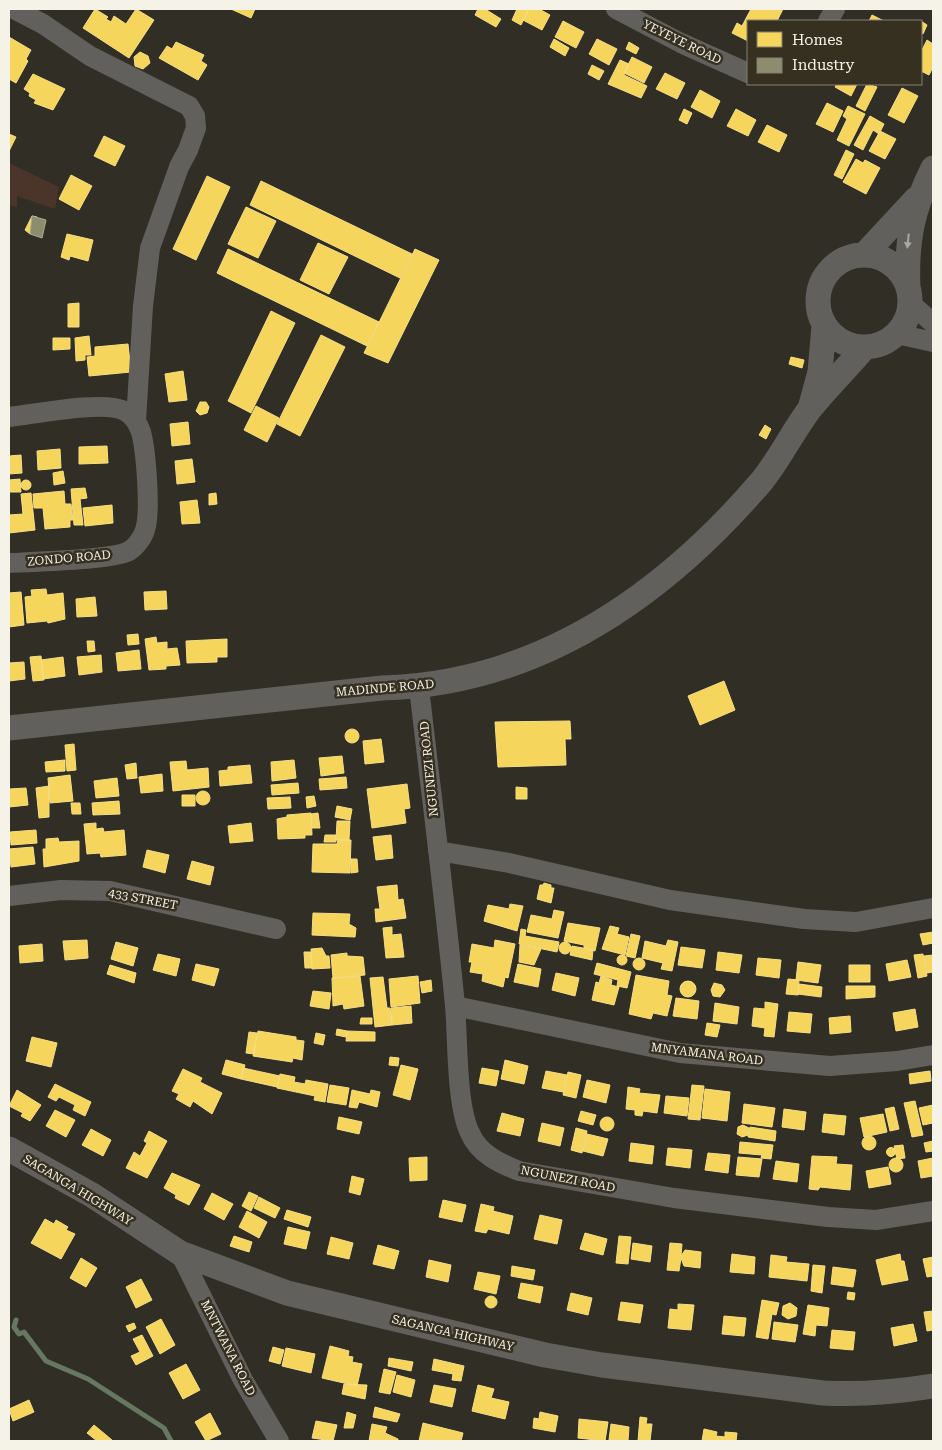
<svg xmlns="http://www.w3.org/2000/svg" width="942" height="1450" viewBox="0 0 942 1450" font-family="'Roboto Serif',serif">
<style>
.green{fill:#4b352a}
.homes{fill:#f6d55c;stroke:#f6de86}
.industry{fill:#8c8c6e;stroke:#acab93}
.lines{fill:none;stroke-linecap:round;stroke-linejoin:round}
.stream{stroke:#677860;stroke-width:5}
.minor{stroke:#62605d;stroke-width:20}
.tertiary{stroke:#62605d;stroke-width:25}
.oneway{fill:#aca9a2}
.labels{text-anchor:middle;stroke-width:5;stroke-linejoin:round;paint-order:stroke}
.street-label{font-size:12px;fill:#f5f2e8;stroke:#363021}
</style>
<rect width="100%" height="100%" fill="#312e26"/>
<path class="green" d="M9 163 59 187 55 209 17 196V207L9 205Z"/>
<path class="homes" d="M95 9 108 17 106 19 111 22 114 16 126 24 136 9 154 20 129 58 83 28Z
M231 9H255L251 18Z
M478 9H485L501 19 496 27 475 15Z
M517 9H529L521 25 512 20Z
M529 9H539L550 15 542 30 523 20Z
M751 9H783L777 21H748V41L732 33 737 23 742 26Z
M872 15 884 21H869Z
M563 21 584 32 576 48 555 37Z
M921 21 927 25 923 34 921 33Z
M9 37 31 50 26 59 28 61 16 83 9 79Z
M554 39 569 48 565 56 550 47Z
M597 39 617 49 609 65 589 54Z
M927 40 933 44V67L929 75 921 71V52Z
M176 42 204 55 201 61 207 65 198 80 159 58 167 46 172 49Z
M629 42 639 48 636 54 626 49Z
M140 52 148 56 150 63 143 69 135 66 134 57Z
M632 57 652 67 644 83 624 73Z
M620 60 629 64 624 75 647 86 641 98 608 84Z
M592 65 604 71 599 80 588 74Z
M665 73 685 83 677 99 656 89Z
M33 74 65 89 53 110 34 103 36 100 29 96 30 93 24 89Z
M837 84H857L851 96 835 87Z
M867 84 877 87 865 111 856 106Z
M902 88 918 96 904 123 888 115Z
M700 90 720 101 712 118 691 107Z
M827 103 843 111 833 132 816 124Z
M848 106 865 114 849 146 837 140 847 119 843 116Z
M684 109 692 113 687 124 679 120Z
M736 109 756 120 748 136 727 126Z
M870 116 884 124 879 134 873 130 863 150 854 145Z
M767 125 787 135 779 152 758 142Z
M880 131 896 139 885 159 869 151Z
M9 134 16 137 9 151Z
M104 136 125 146 115 166 94 156Z
M846 150 854 154 842 179 834 175Z
M856 159 863 163 865 160 880 168 866 194 843 182Z
M71 175 92 186 79 210 59 199Z
M207 176 230 187 196 260 173 249Z
M261 181 412 254 400 278 250 205Z
M246 207 276 221 258 258 228 244Z
M32 216 37 217 30 234 25 230Z
M67 234 93 240 88 261 70 256 69 260 61 257Z
M318 243 348 257 329 294 300 280Z
M228 249 379 322 367 346 217 273Z
M415 249 439 260 388 363 364 353Z
M79 303V327H68V304Z
M271 311 295 323 251 413 228 401Z
M321 335 345 347 300 436 277 424Z
M89 336 91 355H85V360L76 361 75 338Z
M53 338H70V349L53 350Z
M128 344 131 372 89 376 87 357 95 356V347Z
M791 357 804 360 802 368 789 364Z
M183 371 187 400 169 402 165 374Z
M200 402H206L209 407 207 413 200 415 196 411Z
M256 406 279 418 267 442 244 430Z
M188 422 190 444 172 446 170 424Z
M765 425 771 429 766 439 759 435Z
M107 446 108 463 79 464V447Z
M60 449 61 468 38 470 37 451Z
M21 455 22 473 9 474V456Z
M192 459 195 482 177 484 175 461Z
M63 471 65 483 54 485 53 473Z
M20 479 21 492H9V480Z
M21 485a5 5 0 1 1 10 0a5 5 0 1 1-10 0Z
M85 488 87 498 80 499 83 525H74L71 489Z
M64 491 65 504H71L73 520H70V527L45 529 43 508H34L33 494Z
M31 493 35 530 9 533V515L23 514 21 494Z
M216 493 217 504 209 505V494Z
M197 500 200 523 182 524 180 502Z
M112 505 113 523 85 526 83 508Z
M46 589 47 595 63 593 65 619 48 623 47 621 27 623 25 597 32 596 31 590Z
M166 591 167 609 145 610 144 592Z
M21 592 24 625 9 627V593Z
M95 597 97 616 77 617 76 599Z
M138 634 139 644 128 645 127 635Z
M156 637 157 643 167 642V649L177 648 180 665 166 666V669L149 670 145 639Z
M227 639V657H217V662L187 663 186 641Z
M87 641H94L95 651 88 652Z
M139 650 141 669 118 671 116 653Z
M101 655 102 672 79 675 77 657Z
M41 656 44 680 33 681 30 657Z
M63 657 65 676 43 679 41 660Z
M24 662 25 679 9 681V663Z
M724 681 735 710 700 725 688 696Z
M570 721 571 739H565L566 765 498 767 495 722Z
M345 736a7 7 0 1 1 14 0a7 7 0 1 1-14 0Z
M381 739 384 762 365 764 363 741Z
M74 744 76 770 67 771 65 745Z
M342 756 344 773 321 776 319 758Z
M65 760V771L46 772 45 762Z
M294 760 296 778 272 781 271 762Z
M186 761 187 770 208 768 209 787 173 791 170 762Z
M136 763 137 778 127 779 125 765Z
M250 765 252 783 220 786 219 771 228 770V767Z
M162 774 163 791 141 793 139 777Z
M70 775 73 801 50 803 48 778Z
M346 777 347 788 320 790 319 779Z
M117 778 119 796 96 798 94 781Z
M298 783 299 793 272 795 271 785Z
M407 784 410 808 404 809 406 823 372 828 367 789Z
M49 786V817L39 818 36 788Z
M516 787 527 788V799H516Z
M26 788 28 805 9 807V789Z
M196 798a7 7 0 1 1 14 0a7 7 0 1 1-14 0Z
M182 795H195V806H182Z
M314 796 316 806 307 808 306 797Z
M290 797 291 808 268 809 267 798Z
M119 801 120 814 93 815 92 803Z
M71 803H80L81 814H72Z
M337 806 352 809 350 820 335 817Z
M311 813 312 835H305V838L278 839 277 819 287 817V815Z
M318 813 320 828H312L311 814Z
M337 821H350L349 840H336Z
M96 823V829L103 828 104 832 124 830 126 855 101 857 100 853 87 854 84 824Z
M251 823 253 841 230 843 228 826Z
M36 830 37 843 11 845 10 832Z
M325 835H336V842H324Z
M391 835 393 858 376 860 373 837Z
M58 838 59 842 79 841V861L44 867 43 849H46V839Z
M338 840H351L350 873 312 872 313 844H337Z
M33 847 35 864 11 867 9 849Z
M147 850 169 855 165 873 143 867Z
M351 859H357L358 872 351 873Z
M192 861 214 867 210 885 187 879Z
M544 883 551 885V888H554L551 903 537 899 540 885H543Z
M397 885 398 900 403 899 406 918 376 922 375 909H380L377 887Z
M510 904 523 906 517 931 484 921 488 905 509 909Z
M554 910 564 912 558 938 527 932 531 915 552 919Z
M313 913 350 914 349 924 356 928 355 937 312 935Z
M568 923 600 928 595 951 584 948V945L564 941Z
M610 926 619 928 617 934 629 937 625 955 602 949Z
M392 927V935L401 934 404 957 386 958 383 928Z
M521 929 526 930 525 936 559 942 557 952 519 944Z
M933 932V943L923 945 920 934Z
M631 934 640 936 635 958 626 956Z
M87 940 88 958 65 960 63 941Z
M495 940 515 944 508 978 505 977 503 987 482 981 483 974 470 972 472 962H469L472 944 494 948Z
M668 940 678 942 672 971 661 969 663 963 642 958 645 941 666 946Z
M559 948a6 6 0 1 1 12 0a6 6 0 1 1-12 0Z
M116 942 138 948 133 966 111 959Z
M42 944 43 961 20 963 19 946Z
M520 945 541 949 534 965 519 962Z
M572 946 593 950 592 960 570 955Z
M681 947 705 950 702 968 678 965Z
M322 948 326 956H329L330 968 312 969 311 949Z
M304 952H311L312 968H305Z
M718 952 742 955 739 973 716 970Z
M347 953V956L363 957 365 975 333 978 331 955Z
M158 954 180 959 176 976 153 970Z
M923 954 927 976 918 978 914 955Z
M933 955V972L927 973 924 956Z
M617 960a5 5 0 1 1 10 0a5 5 0 1 1-10 0Z
M633 964a6 6 0 1 1 12 0a6 6 0 1 1-12 0Z
M758 958 781 960 779 978 756 975Z
M907 960 911 977 889 981 886 964Z
M798 962 821 965 818 983 796 980Z
M597 963 631 972 627 988 617 986 618 980 594 974Z
M196 964 219 969 214 986 192 980Z
M518 964 541 969 538 987 514 982Z
M110 965 136 973 134 983 107 974Z
M849 965H870V982H849Z
M556 973 579 978 575 996 552 990Z
M636 975 669 981 667 995 672 996 667 1016 653 1013 651 1019 629 1014Z
M360 976 364 1006 344 1009 343 1004 333 1006 332 978Z
M418 976 420 1003 391 1007 389 979Z
M601 976 612 980 611 985 619 987 614 1005 592 1000 596 982 599 983Z
M383 977 387 1008H390L392 1025 375 1027 370 978Z
M788 979 799 980 798 995 786 994Z
M431 980 432 991 422 993 420 982Z
M680 989a8 8 0 1 1 16 0a8 8 0 1 1-16 0Z
M714 983 722 985 725 990 720 997 713 996 711 990Z
M799 984 822 987 821 997 798 994Z
M846 986H875V997L846 999Z
M313 991 331 993 329 1009 310 1006Z
M676 998 699 1001 697 1019 673 1016Z
M765 1002 778 1004 774 1037 764 1036 765 1028 752 1026 754 1008 765 1009Z
M715 1003 739 1007 737 1024 713 1021Z
M411 1006 412 1023 392 1025 391 1008Z
M915 1009 918 1027 896 1031 893 1013Z
M789 1012 812 1014 810 1033 787 1031Z
M850 1016 851 1032 830 1034 829 1018Z
M361 1018H372V1024H360Z
M707 1023 720 1025 717 1037 705 1035Z
M337 1029 347 1031 346 1037 336 1035Z
M258 1031 296 1037V1040L304 1041 302 1060 293 1058 292 1062 253 1056Z
M347 1031 375 1032V1041H346Z
M249 1032 257 1033 254 1054 246 1053Z
M316 1033 325 1035 323 1045 314 1043Z
M32 1037 57 1043 51 1067 26 1061Z
M390 1057 399 1058 398 1066 389 1065Z
M226 1060 245 1065 241 1079 222 1074Z
M505 1060 528 1066 524 1084 501 1079Z
M401 1065 418 1069 410 1100 393 1095Z
M243 1068 280 1076 277 1087 241 1079Z
M482 1068 499 1071 496 1086 479 1083Z
M183 1069 202 1078 200 1082 222 1093 212 1114 193 1101 190 1107 176 1099 179 1094 172 1091Z
M546 1071 567 1075 563 1092 542 1088Z
M930 1071 931 1081 910 1084 909 1074Z
M568 1072 581 1075 576 1098 563 1095Z
M280 1074 295 1077 294 1082 305 1084 306 1080 328 1084 325 1102 314 1100 315 1096 277 1088Z
M587 1080 610 1085 606 1103 583 1097Z
M55 1084 91 1102 85 1116 73 1110 75 1105 59 1097 56 1101 48 1097Z
M330 1085 349 1088 346 1105 327 1102Z
M692 1085 704 1086 700 1120 688 1119Z
M628 1087 640 1089 639 1093 660 1095 657 1113 643 1111 642 1116 635 1115V1110L626 1109Z
M705 1089 730 1092 727 1121 702 1118Z
M17 1090 41 1105 30 1121 21 1116 23 1113 9 1106Z
M352 1090 370 1094 371 1090 380 1092 377 1107 359 1102 357 1108 349 1107Z
M666 1096 689 1098 687 1116 664 1113Z
M915 1101 923 1135 912 1137 904 1103Z
M744 1104 775 1108 772 1127 742 1123Z
M933 1105V1123L923 1125 919 1108Z
M894 1107 899 1129 890 1131 885 1109Z
M784 1109 806 1112 804 1130 782 1127Z
M55 1110 75 1120 66 1137 46 1126Z
M581 1111 596 1115 593 1125 578 1121Z
M502 1113 524 1119 520 1136 497 1131Z
M824 1114 846 1116 844 1135 822 1132Z
M883 1114 887 1132 864 1137 860 1118Z
M600 1124a7 7 0 1 1 14 0a7 7 0 1 1-14 0Z
M339 1117 362 1122 359 1134 337 1129Z
M542 1123 564 1128 560 1146 538 1141Z
M743 1125 749 1128 748 1135 742 1137 737 1134 738 1127Z
M750 1127 776 1131 775 1141 748 1137Z
M576 1128 587 1131 582 1153 571 1150Z
M91 1129 111 1140 103 1156 82 1145Z
M149 1131 167 1141 147 1178 126 1168 134 1152 140 1156 147 1143 144 1141Z
M587 1134 608 1139 603 1156 583 1151Z
M862 1143a7 7 0 1 1 14 0a7 7 0 1 1-14 0Z
M933 1141V1151L926 1152 924 1143Z
M740 1142 773 1145 771 1159 761 1158 762 1155 739 1153Z
M631 1143 654 1146 652 1164 629 1161Z
M903 1145 905 1158 897 1159 894 1146Z
M886.5 1152a4.5 4.5 0 1 1 9 0a4.5 4.5 0 1 1-9 0Z
M668 1148 692 1150 690 1168 666 1165Z
M708 1153 730 1155 728 1173 705 1170Z
M812 1156 837 1157 836 1164 852 1165 850 1190 820 1187 818 1190 809 1189Z
M427 1157V1180L410 1181 409 1158Z
M738 1157 762 1159 759 1177 736 1175Z
M889 1165a7 7 0 1 1 14 0a7 7 0 1 1-14 0Z
M933 1158V1176L921 1178 918 1161Z
M776 1161 799 1164 797 1182 773 1179Z
M888 1167 891 1184 869 1188 866 1171Z
M172 1173 200 1185 189 1205 175 1198 176 1195 164 1188Z
M352 1176 364 1179 360 1195 349 1192Z
M249 1192 258 1196 251 1211 242 1206Z
M212 1193 233 1204 224 1220 204 1209Z
M259 1197 280 1208 275 1218 254 1208Z
M443 1200 466 1205 462 1222 439 1217Z
M481 1204 494 1207 493 1211 513 1216 509 1234 488 1229 486 1233 475 1231Z
M287 1210 311 1217 308 1227 284 1219Z
M247 1211 267 1222 259 1238 239 1227Z
M540 1215 562 1220 557 1244 534 1239Z
M45 1219 54 1224 56 1220 68 1227 66 1230 75 1234 61 1259 31 1243Z
M288 1227 310 1232 306 1249 284 1244Z
M585 1233 607 1239 603 1255 580 1249Z
M234 1236 252 1242 249 1252 230 1246Z
M619 1236 631 1237 628 1264 616 1263Z
M331 1237 353 1243 349 1259 327 1254Z
M633 1243 652 1246 650 1262 631 1259Z
M670 1243 682 1244 681 1256 685 1250 701 1252 700 1268 684 1266 681 1258 679 1271 667 1270Z
M378 1245 399 1251 394 1269 373 1264Z
M732 1254 755 1257 754 1274 730 1272Z
M900 1254 901 1261H904L908 1280 882 1285 876 1260Z
M771 1255 787 1257 786 1262 809 1264 807 1281 769 1277Z
M933 1257V1276L927 1277 923 1259Z
M81 1258 97 1268 86 1287 70 1278Z
M429 1260 451 1265 448 1282 426 1277Z
M813 1265 825 1266 822 1293 811 1291Z
M512 1266 535 1270 533 1280 511 1276Z
M833 1267 856 1270 853 1287 831 1284Z
M478 1272 500 1276 496 1294 474 1289Z
M141 1279 152 1300 136 1308 126 1287Z
M521 1283 543 1287 540 1303 518 1298Z
M848 1292 855 1293 854 1300 847 1299Z
M571 1293 592 1298 588 1315 567 1310Z
M485 1302a6 6 0 1 1 12 0a6 6 0 1 1-12 0Z
M762 1300 779 1303 776 1315 772 1314 768 1339 756 1337Z
M621 1302 643 1305 640 1323 618 1320Z
M790 1303 797 1308 796 1316 788 1319 782 1315 783 1306Z
M678 1304 694 1305 691 1330 668 1328 670 1309 678 1310Z
M808 1305 829 1308 827 1326 816 1325 815 1336 803 1334Z
M933 1311V1330L927 1331 924 1312Z
M724 1316 746 1318 744 1336 722 1334Z
M161 1319 175 1345 160 1354 146 1327Z
M774 1322 798 1325 795 1342 772 1339Z
M134 1323 136 1328 129 1332 126 1326Z
M913 1324 917 1341 894 1346 891 1328Z
M832 1330 855 1332 853 1350 830 1348Z
M142 1335 153 1356 136 1365 131 1356 140 1352 133 1339Z
M330 1346 349 1351 348 1356 353 1357 352 1362 362 1364 357 1386 322 1378Z
M273 1347 284 1350 280 1364 269 1361Z
M286 1348 315 1354 311 1373 282 1366Z
M389 1358 413 1362 411 1371 388 1366Z
M434 1359 464 1366 461 1381 452 1380 453 1374 432 1370Z
M186 1364 200 1390 183 1399 169 1373Z
M384 1369 396 1372 390 1394 379 1392Z
M397 1375 415 1380 411 1397 393 1392Z
M344 1384 367 1385 365 1399 342 1394Z
M434 1385 456 1389 452 1407 430 1402Z
M478 1385 494 1389 491 1398 509 1402 505 1419 472 1411Z
M29 1400 34 1412 13 1421 9 1409Z
M375 1407 400 1414 397 1422 373 1417Z
M347 1412 356 1415 353 1428H344Z
M540 1412 558 1416 555 1432 533 1428 534 1418 539 1419Z
M210 1413 221 1434 206 1441 195 1422Z
M640 1417 647 1418 646 1424H652L650 1441H638Z
M579 1419 608 1422 605 1441 578 1438Z
M316 1421 337 1425 333 1441 312 1438Z
M423 1423 463 1433 461 1441H419Z
M372 1424 387 1427 385 1433 398 1439V1441H369Z
M611 1424 629 1427 628 1441 609 1440Z
M94 1425 112 1440V1441H97L87 1433Z
M704 1429 717 1432 716 1436 725 1437V1432L737 1433 736 1441H702Z"/>
<path class="industry" d="M32 216 46 220 42 238 30 234Z"/>
<g class="lines">
<path class="stream" d="M16 1320 14 1327 19 1334 24 1332 46 1361 88 1379 164 1428 171 1441"/>
<path class="minor" d="M14 9 43 24 90 56 189 106 195 116 196 128 188 150 179 167 150 248 143 306 136 421
M616 9 681 43 748 73
M828 21 835 9
M910 303 933 323
M897 334 933 342
M9 417C36 414 103 400 125 411 133 415 138 424 141 432 146 451 151 512 145 530 143 537 136 547 129 551 113 560 32 562 9 563
M419 687C431 793 445 899 455 1006 458 1039 456 1105 470 1133 479 1154 499 1163 519 1171L674 1198 828 1217 876 1220 933 1211
M438 851 509 863 670 900 804 919 856 922 933 908
M9 896 61 890 110 891 276 929
M455 1006 680 1053 830 1066 897 1061 933 1055
M180 1253 243 1380 279 1441"/>
<path class="tertiary" d="M864 255 916 199
M818 301a46 46 0 1 1 92 0a46 46 0 1 1-92 0Z
M908 288C906 241 912 210 933 168
M811 405 820 372 824 326
M9 728 382 688C538 684 662 597 761 482 779 460 792 433 809 410 826 389 846 369 864 348
M9 1149 92 1195 180 1253 287 1293 545 1355 602 1365 823 1393C861 1395 896 1392 933 1386"/>
</g>
<defs><path id="oneway-solid" d="M-6-.8H1V-3.2L6.5 0L1 3.2V.8H-6Z" transform="scale(1.25)"/></defs>
<use class="oneway" href="#oneway-solid" transform="translate(908 241) rotate(96)"/>
<g class="labels">
<g class="street-label">
<text transform="translate(682 42) rotate(26)" y="4">YEYEYE ROAD</text>
<text transform="translate(69 558) rotate(-5)" y="4">ZONDO ROAD</text>
<text transform="translate(385 688) rotate(-5)" y="4">MADINDE ROAD</text>
<text transform="translate(429 769) rotate(-96)" y="4">NGUNEZI ROAD</text>
<text transform="translate(143 899) rotate(11)" y="4">433 STREET</text>
<text transform="translate(707 1054) rotate(7)" y="4">MNYAMANA ROAD</text>
<text transform="translate(568 1179) rotate(11)" y="4">NGUNEZI ROAD</text>
<text transform="translate(78 1190) rotate(31)" y="4">SAGANGA HIGHWAY</text>
<text transform="translate(453 1333) rotate(13)" y="4">SAGANGA HIGHWAY</text>
<text transform="translate(228 1348) rotate(63)" y="4">MNTWANA ROAD</text>
</g>
</g>
<rect width="942" height="1450" fill="none" stroke="#f5f2e8" stroke-width="20"/>
<rect x="747" y="20" width="175" height="65" fill="#363021" stroke="#827e71"/>
<rect x="757" y="32" width="25" height="15" fill="#f6d55c" stroke="#827e71"/>
<text x="792" y="45" font-size="15" fill="#f5f2e8">Homes</text>
<rect x="757" y="58" width="25" height="15" fill="#8c8c6e" stroke="#827e71"/>
<text x="792" y="70" font-size="15" fill="#f5f2e8">Industry</text>
</svg>
